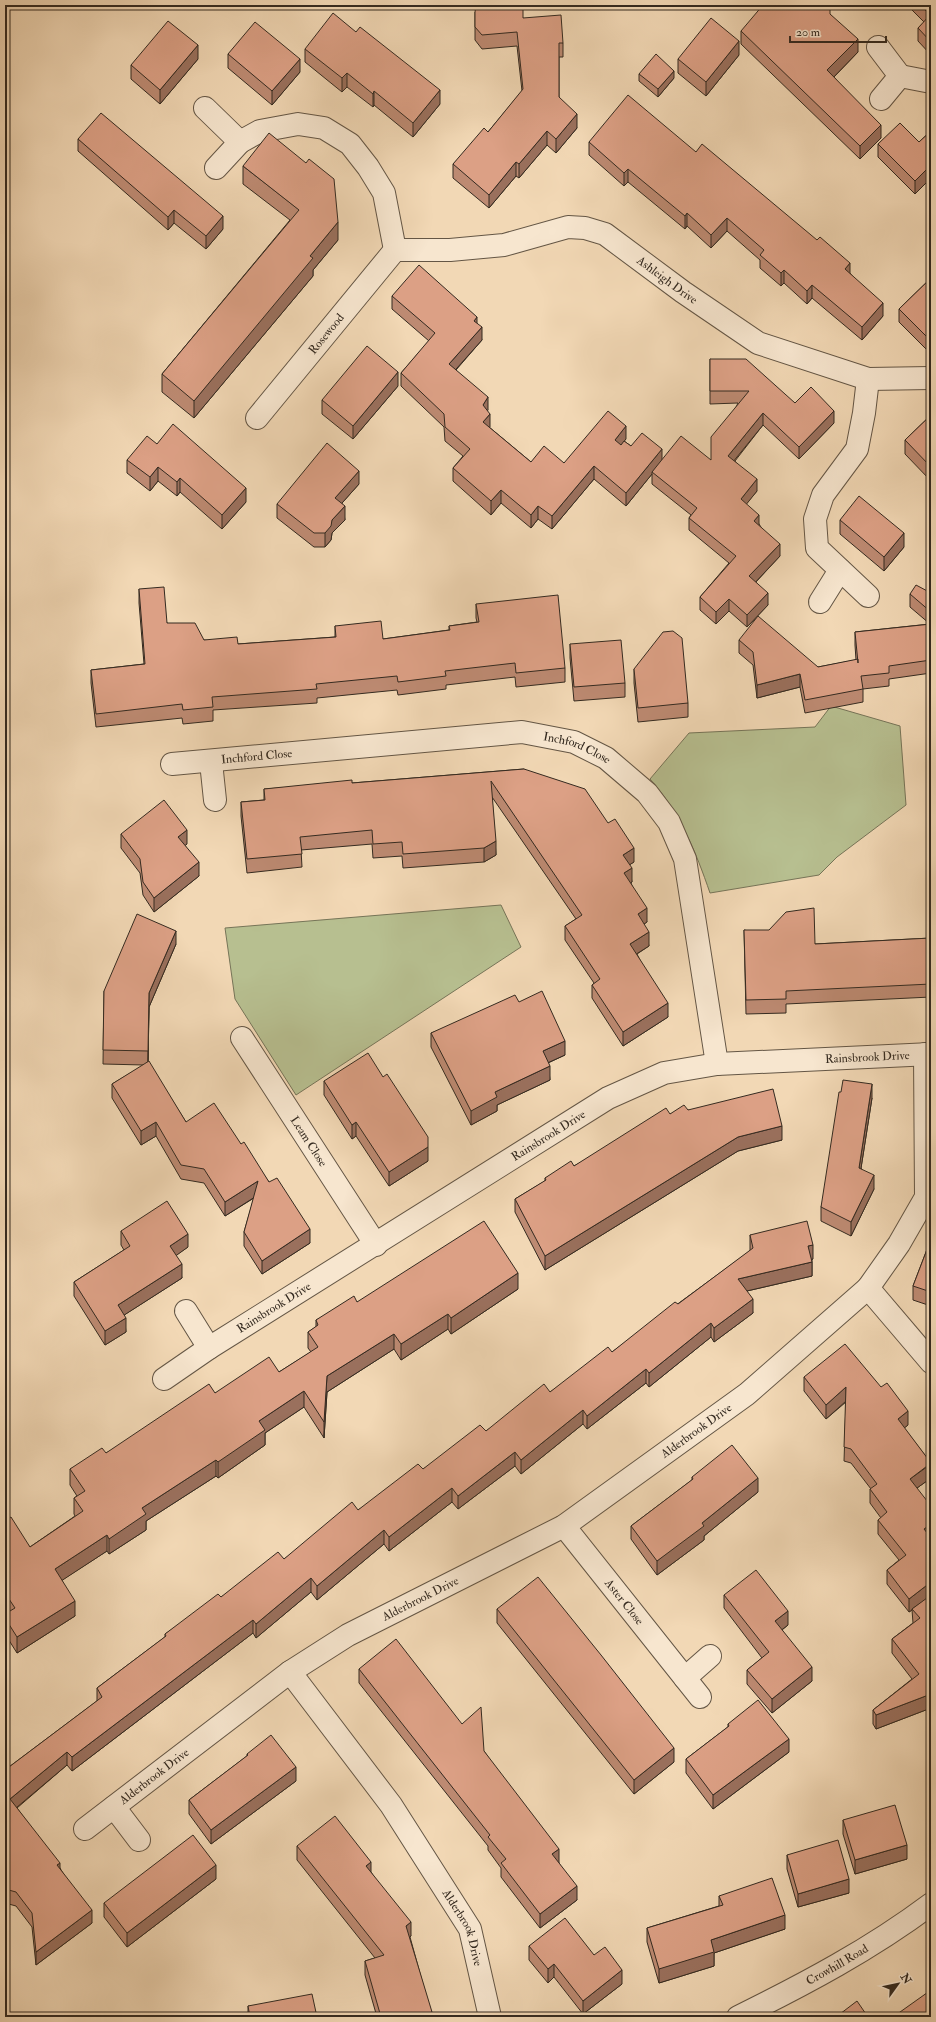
<svg xmlns="http://www.w3.org/2000/svg" width="936" height="2022" viewBox="0 0 936 2022" font-family="'IM FELL Double Pica',serif">
<style>
.green{fill:#b7bf90;stroke:#767458}
.lines{fill:none;stroke-linecap:round;stroke-linejoin:round}
.minor-casing{stroke:#645645;stroke-width:24}
.minor{stroke:#f7e6cf;stroke-width:22}
.wall{fill:#bd8a72;stroke:#342a20}
.shaded-wall{fill:#9a705d;stroke:#342a20}
.building{fill:#dca085;stroke:#342a20}
.labels{text-anchor:middle;stroke-width:3;stroke-linejoin:round;paint-order:stroke}
.street-label{font-size:12px;fill:#342a20;stroke:#f7e6cf}
</style>
<rect width="100%" height="100%" fill="#f2d8b5"/>
<filter id="stains"><feTurbulence type="fractalNoise" baseFrequency=".005" numOctaves="4"/><feColorMatrix values="0 0 0 0 .2 0 0 0 0 .09 0 0 0 0 .02 0 0 0 .5 -.17"/></filter>
<radialGradient id="worn" r=".72"><stop offset=".6" stop-color="#630" stop-opacity="0"/><stop offset="1" stop-color="#630" stop-opacity=".3"/></radialGradient>
<path class="green" d="M831 706 900 726 906 805 837 857 819 875 710 893C696 852 679 811 650 779L689 733 815 727Z
M501 905 521 947 296 1095 235 999 225 928Z"/>
<g class="lines">
<defs>
<g id="minor">
<path d="M878 47 900 76 881 99"/>
<path d="M900 76 931 82"/>
<path d="M205 108 240 142 216 168"/>
<path d="M240 142 260 131 298 124 324 128 350 144 368 167 384 193 395 250"/>
<path id="s1" d="M395 250H450L504 245 568 227 585 228 605 234 683 292 758 343 868 379 931 378"/>
<path d="M868 379 864 413 857 449 823 495 815 519 817 548 868 596"/>
<path id="s2" d="M257 418 395 250"/>
<path d="M820 602 840 570"/>
<path d="M211 762 215 800"/>
<path id="s3" d="M172 764 522 732 574 742 606 758 647 793 669 822 685 859 717 1064"/>
<path id="s4" d="M242 1038 376 1245"/>
<path d="M868 1288 931 1362"/>
<path d="M186 1311 209 1348"/>
<path id="s5" d="M164 1379 209 1348 608 1098 664 1073 717 1064 931 1054"/>
<path id="s6" d="M564 1526 700 1697"/>
<path id="s7" d="M290 1672 391 1805 470 1929 490 2017"/>
<path d="M685 1678 710 1656"/>
<path d="M114 1807 139 1840"/>
<path id="s8" d="M85 1829 290 1672 348 1635 564 1526 747 1394 868 1288 899 1244 926 1197 925 1054"/>
<path id="s9" d="M738 2017C805 1984 871 1949 931 1904"/>
</g>
</defs>
<use href="#minor" class="minor-casing"/>
<use href="#minor" class="minor"/>
</g>
<path class="wall" d="M907 5H931V55L918 41V28L924 22Z
M475 12 523 18 563 43V57H559V97L577 128 556 153 547 145 519 178 516 176 489 208 453 178V164L488 132 522 91 517 46 482 49 475 40Z
M830 14 858 52 834 77 881 138 860 159 741 44V31Z
M305 49 440 104 413 137 374 105 373 107 347 87 342 92 305 62Z
M228 54 300 72 272 105 228 68Z
M739 55 706 96 678 73V59Z
M198 59 160 104 131 79V65Z
M639 74 674 78 658 97 639 81Z
M931 131V178L915 194 878 157V144L919 142Z
M78 139 223 229 206 249 174 223 168 230 78 151Z
M589 142 696 152 850 273 883 316 862 340 812 298 807 304 784 283 781 286 760 268V260L727 231 711 248 687 226 685 229 628 182 624 186 589 155Z
M243 166 338 240 313 270V276L194 418 162 392V374L290 220 243 184Z
M931 278V354L899 322V309Z
M392 296 477 323 482 340 456 370 488 410 487 411 489 427 531 462 564 463 626 439 624 441 631 446 662 460H711L738 403 710 404V359L795 403 834 423 799 459 763 425 735 461 757 491 746 504 759 524 780 556 756 582 768 605 747 627 729 611 716 624 700 610V597L729 563 689 530V518L691 515 652 484V474L626 506 594 479 552 529 538 519 531 528 501 503 491 515 453 481V468L463 456 445 441 444 427 401 386V373L429 341 392 309Z
M398 386 353 439 322 414V400Z
M931 415V481L905 454V440Z
M157 444 246 502 222 529 180 492 177 496 158 481 150 491 127 473V460Z
M359 484 342 503 345 520 332 533 331 540 325 547H314L277 518V504Z
M840 520 904 547 884 571 840 534Z
M139 589 167 623 204 640 238 644 335 637V626L383 639 449 630V626L477 622 476 618V604L565 668V682L516 687 515 677 446 685V689L398 695 397 690 317 698V703L213 710V721L183 724 182 718 96 727 91 683V670L144 664 139 603Z
M931 593V673L889 679V686L863 689V702L805 713 800 687 757 698 753 665 739 653V640L818 667 856 660 855 645V632L930 624 910 607V594Z
M570 644 625 683V697L574 701 570 658Z
M634 669 688 703V717L638 722 634 683Z
M524 769 634 862 629 865 632 882 631 883 647 922 644 924 649 946 637 954 668 1017 623 1046 592 998V985L594 983 565 940V926L576 919 492 797 496 855 484 862 403 868 402 856 373 858 372 844 301 850 302 867 247 873 241 816V802L264 800V789L352 783Z
M121 834 187 844 185 845 199 876 154 912 143 895 140 873 121 848Z
M744 930 815 944 931 938V997L786 1004V1013L746 1014Z
M176 944 149 1007 148 1062 186 1122 241 1144 269 1182 310 1243 262 1274 244 1246V1232L254 1198 225 1216 204 1183 181 1179 156 1136 141 1145 112 1098V1084L144 1065 103 1064 104 991Z
M519 1002 565 1055 548 1063 550 1080 497 1105V1111L471 1125 431 1047V1033Z
M324 1081 428 1161 389 1186 356 1136 352 1139 324 1095Z
M872 1098 861 1168 874 1189 851 1236 821 1221V1207Z
M688 1110 782 1140 738 1151 545 1270 515 1212V1199L545 1181V1178L574 1166 670 1114Z
M121 1231 188 1247 176 1255 182 1278 124 1315 126 1332 105 1345 74 1296V1282L124 1250 121 1245Z
M750 1235 813 1259H812V1276L747 1291 753 1313 714 1342 711 1337 649 1387 646 1383 587 1429 583 1424 521 1474 515 1466 458 1509 452 1502 389 1551 384 1544 317 1600 311 1592 256 1638 253 1633 72 1771 67 1765 17 1808 60 1868 92 1923 36 1965 32 1927 16 1906 5 1903V1770L97 1701V1688L165 1637V1634L221 1597 284 1559 358 1510 423 1469 550 1392 612 1352 750 1251Z
M931 1239V1306L913 1300V1286Z
M518 1289 451 1334 448 1329 401 1360 394 1349 327 1392 324 1438 304 1407 265 1433V1445L218 1478 216 1476 146 1521V1530L109 1554 107 1551 62 1580 75 1616 17 1653 5 1634V1614L7 1613 5 1609V1520L30 1547 75 1516 74 1514V1498L77 1496 70 1485V1469L106 1453 215 1393 279 1372 311 1352 308 1348V1332L316 1327V1320L357 1302Z
M804 1377 908 1425 904 1428 931 1463V1478L917 1488 931 1708 876 1729 873 1724V1710L912 1679 892 1653V1639L913 1623 912 1610 909 1612 887 1584V1570L899 1560 878 1534V1520L881 1518 870 1503V1489H871L851 1463 844 1461 846 1402 826 1419 804 1391Z
M692 1477 758 1492 704 1536V1540L657 1575 631 1539V1526L692 1480Z
M724 1595 788 1625 782 1630 812 1681 772 1713 747 1684V1670L762 1658 724 1608Z
M497 1609 674 1762 634 1794 497 1623Z
M359 1669 484 1751 559 1863 577 1900 540 1928 501 1877V1868L488 1850V1846L359 1683Z
M728 1724 789 1752 713 1809 686 1773V1759L728 1727Z
M247 1754 296 1781 211 1844 189 1814V1800L247 1756Z
M843 1820 907 1859 855 1874 843 1834Z
M297 1846 371 1872 411 1936 410 1937 432 2017H377L365 1975V1961L375 1958 297 1860Z
M787 1855 849 1893 798 1907 787 1869Z
M216 1879 127 1947 104 1917V1903Z
M719 1896 785 1929 714 1953V1966L659 1983 647 1942V1928L719 1906Z
M529 1946 594 1955 622 1984 583 2014 554 1977 548 1983 529 1960Z
M248 2006 317 2017H248Z"/>
<path class="shaded-wall" d="M858 39V52L827 84V70Z
M739 41V55L706 96V82Z
M198 45V59L160 104V90Z
M300 59V72L272 105V91Z
M674 71V78L658 97V89Z
M347 73V87L342 92V78Z
M440 90V104L413 137V123Z
M374 91V105L373 107V94Z
M577 114V128L556 153V139Z
M881 125V138L860 159V146Z
M547 131V145L519 178V164Z
M516 162V176L489 208V195Z
M931 165V178L915 194V181Z
M628 169V182L624 186V173Z
M174 210V223L168 230V217Z
M687 213V226L685 229V216Z
M223 216V229L206 249V236Z
M727 218V231L711 248V235Z
M338 222V240L313 270V276L194 418V401L310 256Z
M850 263V276L845 269Z
M784 270V283L781 286V273Z
M812 285V298L807 304V291Z
M883 303V316L862 340V327Z
M477 317V330L474 321Z
M482 327V340L449 377V364Z
M398 372V386L353 439V426Z
M488 397V410L483 418V405Z
M834 411V423L799 459V447Z
M763 413V425L728 468V456Z
M490 414V427L483 435V422Z
M626 426V439L615 453V440Z
M662 449V462L652 472V474L626 506V493Z
M594 466V479L552 529V516Z
M158 467V481L150 491V477Z
M359 471V484L335 511V498Z
M180 478V492L177 496V482Z
M757 479V491L741 511V499Z
M246 488V502L222 529V515Z
M501 490V503L491 515V501Z
M345 506V520L332 533 331 540 325 547V533L332 520Z
M538 506V519L531 528V515Z
M759 515V528L754 521Z
M904 533V547L884 571V557Z
M780 544V556L749 589V576Z
M768 593V605L747 627V615Z
M729 599V611L716 624V612Z
M800 674V687L757 698V685Z
M187 830V844L178 851V837Z
M496 841V855L484 862V848Z
M634 848V862L623 869V855Z
M199 862V876L154 912V898Z
M632 868V882L624 887V873Z
M647 908V922L638 928V914Z
M176 931V944L149 1007 148 1065 149 993Z
M649 932V946L630 958V944Z
M668 1003V1017L623 1046V1032Z
M565 1041V1055L543 1065V1051Z
M550 1066V1080L497 1105V1111L471 1125V1111L495 1092Z
M872 1084V1098L859 1181V1168Z
M156 1122V1136L141 1145V1131Z
M356 1122V1136L352 1139V1125Z
M782 1126V1140L738 1151 545 1270V1256L738 1137Z
M428 1147V1161L389 1186V1172Z
M874 1175V1189L851 1236V1222Z
M258 1181V1195L225 1216V1202Z
M310 1229V1243L262 1274V1261Z
M188 1234V1247L170 1260V1246Z
M813 1245V1259L808 1260V1246Z
M812 1262V1276L738 1293V1279Z
M182 1264V1278L118 1319V1305Z
M518 1273V1289L451 1334V1318Z
M753 1299V1313L714 1342V1328Z
M448 1314V1329L401 1360V1344Z
M126 1318V1332L105 1345V1331Z
M711 1323V1337L649 1387V1373Z
M394 1334V1349L327 1392 324 1438V1422L327 1376Z
M646 1369V1383L587 1429V1416Z
M846 1387V1401L826 1419V1405Z
M304 1391V1407L265 1433V1445L218 1478V1462L259 1421Z
M583 1410V1424L521 1474V1460Z
M908 1411V1425L898 1433V1419Z
M515 1452V1466L458 1509V1496Z
M216 1460V1476L146 1521V1530L109 1554V1539L142 1508Z
M931 1464V1478L910 1493V1479Z
M758 1478V1492L704 1536V1540L657 1575V1561L702 1523Z
M452 1488V1502L389 1551V1537Z
M931 1524V1538L924 1529Z
M384 1530V1544L317 1600V1586Z
M107 1535V1551L55 1585V1569Z
M311 1578V1592L256 1638V1624Z
M931 1582V1596L912 1609V1610L909 1612V1599Z
M75 1601V1616L17 1653V1637Z
M788 1611V1625L775 1635V1621Z
M253 1620V1633L72 1771V1757Z
M812 1667V1681L772 1713V1699Z
M931 1694V1708L876 1729V1715Z
M789 1739V1752L713 1809V1795Z
M674 1748V1762L634 1794V1780Z
M67 1752V1765L10 1813V1799Z
M296 1767V1781L211 1844V1830Z
M907 1845V1859L855 1874V1860Z
M559 1849V1863L552 1868V1854Z
M371 1862V1875L366 1866Z
M60 1863V1876L57 1865Z
M216 1865V1879L127 1947V1933Z
M849 1879V1893L798 1907V1894Z
M577 1886V1900L540 1928V1914Z
M92 1910V1923L36 1965V1952Z
M785 1915V1929L714 1953V1966L659 1983V1969L711 1940Z
M411 1922V1936L406 1940V1926Z
M554 1964V1977L548 1983V1969Z
M622 1970V1984L583 2014V2001Z
M432 2012V2017H415Z"/>
<path class="building" d="M476 5H523V18L561 15 563 43H559V97L577 114 556 139 547 131 519 164 516 162 489 195 453 164 484 128 488 132 523 89 517 32 482 35 475 27V12Z
M763 5H827L830 9V14L858 39 827 70 881 125 860 146 741 31Z
M920 5H931V42L918 28 930 15Z
M333 13 356 32 360 27 440 90 413 123 374 91 373 94 347 73 342 78 305 49Z
M711 18 739 41 706 82 678 59Z
M168 21 198 45 160 90 131 65Z
M255 22 300 59 272 91 228 54Z
M656 54 674 71 658 89 639 74Z
M628 95 696 152 702 144 817 240 820 237 850 263 845 269 883 303 862 327 812 285 807 291 784 270 781 273 760 255 764 250 727 218 711 235 687 213 685 216 628 169 624 173 589 142Z
M101 113 223 216 206 236 174 210 168 217 78 139Z
M900 123 919 142 931 131V165L915 181 878 144Z
M269 133 306 163 309 159 334 179 338 222 310 256 313 258 194 401 162 374 299 210 243 166Z
M419 265 477 317 474 321 482 327 449 364 488 397 483 405 490 414 483 422 531 462 544 446 564 463 608 411 626 426 615 440 621 445 624 441 631 446 642 433 662 449 626 493 594 466 552 516 538 506 531 515 501 490 491 501 453 468 470 449 445 427 444 414 401 373 435 333 392 296Z
M931 278V341L899 309Z
M367 346 398 372 353 426 322 400Z
M710 359H746L795 403 811 387 834 411 799 447 763 413 728 456 757 479 741 499 759 515 754 521 780 544 749 576 768 593 747 615 729 599 716 612 700 597 736 556 689 518 697 508 652 472 681 436 711 460V437L749 391H710Z
M931 415V467L905 440Z
M173 424 246 488 222 515 180 478 177 482 158 467 150 477 127 460 147 436 157 444Z
M327 443 359 471 335 498 345 506 332 520 331 526 325 533H314L277 504Z
M859 496 904 533 884 557 840 520Z
M916 585 931 593V612L910 594Z
M164 587 167 623H195L204 640 237 637 238 644 336 637 335 626 381 621 383 639 450 630 449 626 479 622 476 604 558 595 565 668 516 673 515 663 445 671 446 676 398 682 397 676 316 684 317 689 212 697 213 707 183 710 182 704 96 714 91 670 145 664 139 589Z
M758 616 818 667 858 659V663L855 632 931 624V660L889 666V673L861 676 863 689 805 700 800 674 757 685 753 652 739 640Z
M673 631 682 638 688 703 638 708 634 669 663 632Z
M621 640 625 683 574 687 570 644Z
M524 769 585 789 608 823 615 819 634 848 623 855 632 868 624 873 647 908 638 914 649 932 630 944 668 1003 623 1032 592 985 600 979 565 926 582 915 491 781 496 841 484 848 403 854 402 842 373 844 372 830 300 837 302 854 247 859 241 802 265 800 264 789 352 780V783Z
M164 800 187 830 178 837 199 862 154 898 143 882 140 859 121 834Z
M814 908 815 944 931 938V984L786 991V999L746 1000 744 930H769L786 912Z
M137 914 176 931 149 993 148 1051 103 1050 104 991Z
M542 991 565 1041 543 1051 550 1066 495 1092 497 1097 471 1111 431 1033 515 995 519 1002Z
M368 1053 383 1077 387 1074 428 1137V1147L389 1172 356 1122 352 1125 324 1081Z
M149 1061 186 1122 214 1103 241 1144 244 1142 269 1182 277 1178 310 1229 262 1261 244 1232 258 1181 225 1202 204 1169 181 1165 156 1122 141 1131 112 1084Z
M843 1080 872 1084 859 1168 874 1175 851 1222 821 1207 839 1092H841Z
M773 1089 782 1126 738 1137 545 1256 515 1199 546 1180 545 1178 571 1161 574 1166 666 1108 670 1114 684 1105 688 1110Z
M167 1201 188 1234 170 1246 182 1264 118 1305 126 1318 105 1331 74 1282 130 1246 121 1231Z
M484 1221 518 1273 451 1318 448 1314 401 1344 394 1334 327 1376 324 1422 304 1391 259 1421 265 1430 218 1462 216 1460 142 1508 146 1514 109 1539 107 1535 55 1569 75 1601 17 1637 5 1618V1614L15 1608 5 1593V1520L11 1517 30 1547 83 1511 74 1498 85 1491 70 1469 102 1448 106 1453 209 1384 215 1393 269 1357 279 1372 318 1347 308 1332 318 1325 316 1320 354 1296 357 1302Z
M807 1221 813 1245 808 1246 812 1262 738 1279 753 1299 714 1328 711 1323 649 1373 646 1369 587 1416 583 1410 521 1460 515 1452 458 1496 452 1488 389 1537 384 1530 317 1586 311 1578 256 1624 253 1620 72 1757 67 1752 10 1799 60 1863 57 1865 92 1910 36 1952 32 1913 16 1892 5 1889V1770L102 1697 97 1688 166 1636 165 1634 218 1594 221 1597 278 1552 284 1559 352 1502 358 1510 418 1464 423 1469 480 1425 486 1431 544 1384 550 1392 608 1347 612 1352 675 1302 678 1304 753 1248 750 1235Z
M931 1239V1292L913 1286Z
M845 1344 881 1387 887 1383 908 1411 898 1419 931 1463 910 1479 931 1506V1524L924 1529 931 1538V1582L909 1599 887 1570 906 1555 878 1520 887 1512 870 1489 877 1484 851 1449 844 1447 846 1387 826 1405 804 1377Z
M732 1445 758 1478 702 1523 704 1526 657 1561 631 1526 693 1479 692 1477Z
M756 1570 788 1611 775 1621 812 1667 772 1699 747 1670 769 1652 724 1595Z
M538 1577 601 1655 674 1748 634 1780 497 1609Z
M931 1595V1694L876 1715 873 1710 919 1674 892 1639 920 1618 912 1609Z
M396 1639 462 1724 481 1707 484 1751 559 1849 552 1854 577 1886 540 1914 501 1863 506 1859 488 1837 490 1835 359 1669Z
M758 1700 789 1739 713 1795 686 1759 729 1726 728 1724Z
M271 1735 296 1767 211 1830 189 1800 248 1755 247 1754Z
M895 1805 907 1845 855 1860 843 1820Z
M335 1816 371 1862 366 1866 411 1922 406 1926 432 2012 415 2017H381L365 1961 384 1955 297 1846Z
M193 1835 216 1865 127 1933 104 1903Z
M838 1840 849 1879 798 1894 787 1855Z
M772 1878 785 1915 711 1940 714 1952 659 1969 647 1928 723 1905 719 1896Z
M565 1918 594 1955 605 1947 622 1970 583 2001 554 1964 548 1969 529 1946Z
M931 1990V2017H893Z
M312 1994 317 2017H250L248 2006Z
M857 2001 868 2017H836Z"/>
<g class="labels">
<g class="street-label">
<text dy="4" stroke="none"><textPath href="#s1" startOffset="291">Ashleigh Drive</textPath></text>
<text dy="4" stroke="none"><textPath href="#s2" startOffset="109">Rosewood</textPath></text>
<text dy="4" stroke="none"><textPath href="#s3" startOffset="409">Inchford Close</textPath></text>
<text dy="4" stroke="none"><textPath href="#s3" startOffset="85">Inchford Close</textPath></text>
<text dy="4" stroke="none"><textPath href="#s5" startOffset="791">Rainsbrook Drive</textPath></text>
<text dy="4" stroke="none"><textPath href="#s5" startOffset="455">Rainsbrook Drive</textPath></text>
<text dy="4" stroke="none"><textPath href="#s4" startOffset="123">Leam Close</textPath></text>
<text dy="4" stroke="none"><textPath href="#s5" startOffset="131">Rainsbrook Drive</textPath></text>
<text dy="4" stroke="none"><textPath href="#s8" startOffset="732">Alderbrook Drive</textPath></text>
<text dy="4" stroke="none"><textPath href="#s8" startOffset="408">Alderbrook Drive</textPath></text>
<text dy="4" stroke="none"><textPath href="#s6" startOffset="97">Aster Close</textPath></text>
<text dy="4" stroke="none"><textPath href="#s8" startOffset="87">Alderbrook Drive</textPath></text>
<text dy="4" stroke="none"><textPath href="#s7" startOffset="310">Alderbrook Drive</textPath></text>
<text dy="4" stroke="none"><textPath href="#s9" startOffset="112">Crowhill Road</textPath></text>
</g>
</g>
<rect width="936" height="2022" fill="none" stroke="#f2d8b5" stroke-width="20"/>
<rect x="6" y="6" width="924" height="2010" fill="none" stroke="#342a20" stroke-width="2"/>
<rect x="10" y="10" width="916" height="2002" fill="none" stroke="#342a20"/>
<g transform="translate(898 1984) rotate(57)" stroke="#f7e6cf" stroke-width="3" paint-order="stroke">
<path d="M0-3L7 15L0 10L-7 15Z" fill="#342a20"/>
<text y="-6" font-size="11" font-weight="bold" text-anchor="middle" fill="#342a20">N</text>
</g>
<path d="M790 36v6h96v-6" fill="none" stroke="#342a20" stroke-width="2"/>
<text x="796" y="36" font-size="12" fill="#342a20" stroke="#f7e6cf" stroke-width="3" paint-order="stroke">20 m</text>
<rect width="100%" height="100%" filter="url(#stains)"/>
<rect width="100%" height="100%" fill="url(#worn)"/>
</svg>
